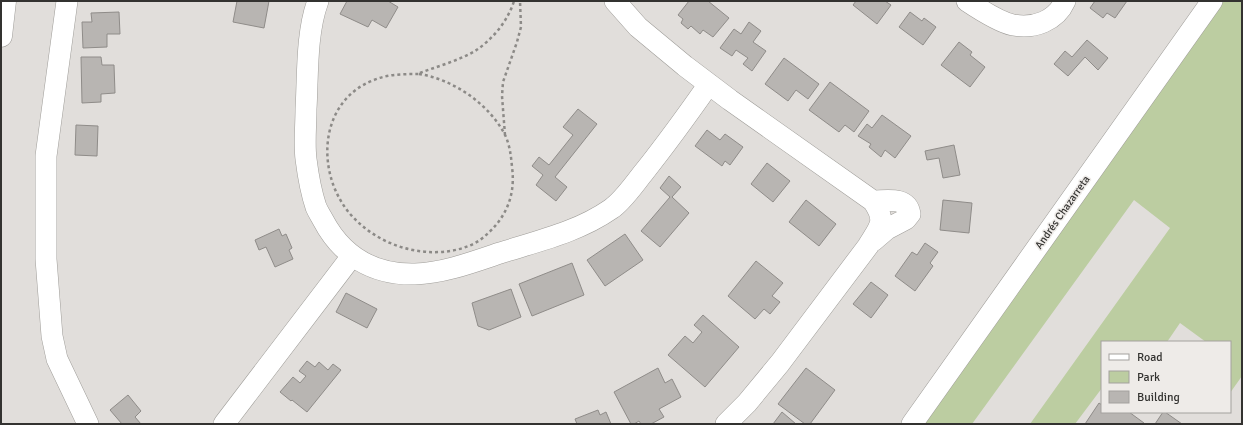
<svg xmlns="http://www.w3.org/2000/svg" width="1243" height="425" viewBox="0 0 1243 425" font-family="Signika,sans-serif">
<style>
.green{fill:#bccda1}
.building{fill:#b8b5b2;stroke:#8f8c89}
.lines{fill:none;stroke-linecap:round;stroke-linejoin:round}
.street-casing{stroke:#9e9c98;stroke-width:22}
.secondary-casing{stroke:#9e9c98;stroke-width:23}
.path{stroke:#8c8a87;stroke-width:2.5;stroke-dasharray:3 3;stroke-linecap:butt}
.street{stroke:#fff;stroke-width:21}
.secondary{stroke:#fff;stroke-width:22}
.labels{text-anchor:middle;stroke-width:3;stroke-linejoin:round;paint-order:stroke}
.street-label{font-size:11px;fill:#333230;stroke:#eeebe8}
</style>
<rect width="100%" height="100%" fill="#e1dedb"/>
<path class="green" d="M1213 1H1242V376L1230 393V342H1206L1180 323 1167 342H1102V388L1075 424H1030L1170 228 1134 200 972 424H909Z"/>
<path class="building" d="M237 1H269L264 28 233 22Z
M347 1H388L398 7 386 28 372 20 368 27 340 14Z
M689 1H708L729 18 713 37 703 30 700 34 691 26 688 29 681 23 683 19 678 15Z
M856 1H885L891 5 877 24 853 5Z
M1095 1H1127L1115 18 1107 13 1103 18 1090 8Z
M119 12 120 34H107V47L83 48 82 22H92L91 13Z
M910 12 922 21 924 18 936 27 923 45 899 27Z
M749 22 761 31 753 42 766 51 752 71 743 64 748 58 736 50 732 56 720 48 734 29 741 34Z
M1087 40 1108 58 1098 70 1085 57 1068 76 1054 64 1065 51 1072 57Z
M959 42 972 52 970 55 985 67 970 87 941 65Z
M81 57H101L102 65H114L115 93 101 94V102L82 103Z
M784 58 819 84 808 99 796 90 788 101 765 84Z
M830 82 869 111 854 132 845 125 839 132 809 110Z
M578 109 597 124 555 177 567 187 556 201 536 185 543 175 532 166 539 157 549 165 573 135 563 127Z
M882 115 911 136 895 158 885 150 881 157 869 147 871 144 858 136 867 124 872 128Z
M76 125 98 126 97 156 75 155Z
M707 130 720 140 725 134 743 147 730 165 725 161 722 166 695 146Z
M954 145 960 175 943 178 939 158 927 160 925 151Z
M767 163 790 181 773 202 751 184Z
M669 176 681 187 672 197 689 213 660 247 641 231 670 197 660 188Z
M806 200 836 224 819 246 789 222Z
M943 200 972 203 969 233 940 230Z
M279 229 282 236 286 234 292 248 289 250 293 259 275 267 266 247 259 250 255 240Z
M625 234 643 260 605 286 587 260Z
M925 243 938 252 930 263 933 266 915 291 895 276 912 252 917 255Z
M756 261 783 283 772 296 780 302 770 314 764 309 755 319 728 296Z
M572 263 584 295 532 316 519 284Z
M871 282 888 295 871 318 853 304Z
M511 289 521 317 489 330 478 326 472 303Z
M346 293 377 309 367 328 336 312Z
M703 315 739 347 705 387 668 355 685 336 693 343 702 332 694 325Z
M307 361 315 367 319 362 328 370 333 364 341 370 307 412 292 400 291 401 280 392 293 377 300 383 306 376 299 371Z
M658 368 665 383 672 379 681 397 659 409 664 417 651 424H641L639 421 634 424H631L614 392Z
M806 368 835 390 810 424H805L778 404Z
M128 395 141 411 135 417 141 424H122L110 410Z
M1099 403 1102 405V412H1129L1144 423 1143 424H1085Z
M598 410 600 415 606 412 611 424H577L575 419Z
M782 412 796 424H773Z
M1163 412H1165L1182 424H1155Z"/>
<g class="lines">
<defs>
<path id="street" d="M67 1 46 156V259L52 336 57 359 88 424
M318 1C306 33 308 76 306 109 306 126 304 143 306 159 308 175 311 192 316 207 318 212 321 216 323 220 342 256 373 275 415 274 444 273 473 262 500 253 538 241 578 232 611 209 623 201 635 183 644 172 667 143 688 114 709 84
M615 1 638 27 685 66 730 100 873 201C887 222 880 226 868 246L780 363 747 403 726 424
M967 1C979 9 999 22 1013 25 1034 29 1056 21 1065 1
M873 201C886 201 907 196 910 214L906 219 887 229 873 241
M224 424 352 256
M912 424 1212 1"/>
<path id="secondary" d="M1 36 5 1"/>
</defs>
<use href="#street" class="street-casing"/>
<use href="#secondary" class="secondary-casing"/>
<path class="path" d="M420 73C438 66 458 61 475 51 492 40 508 21 514 1
M419 74C453 79 491 105 506 137 510 147 511 156 512 167 516 197 505 221 480 240 465 250 445 253 428 252 398 250 371 237 351 215 315 174 318 101 374 80 388 74 404 74 419 74Z
M505 135 502 96 503 82 517 42 521 27 520 1"/>
<use href="#street" class="street"/>
<use href="#secondary" class="secondary"/>
</g>
<g class="labels">
<g class="street-label">
<text transform="translate(1062 212) rotate(-55)" y="4">Andrés Chazarreta</text>
</g>
</g>
<rect width="1243" height="425" fill="none" stroke="#333230" stroke-width="4"/>
<rect x="1101" y="341" width="130" height="72" fill="#eeebe8" stroke="#a3a19e"/>
<rect x="1109" y="354" width="20" height="6" fill="#ffffff" stroke="#a3a19e"/>
<text x="1137" y="361" font-size="12" fill="#333230">Road</text>
<rect x="1109" y="371" width="20" height="12" fill="#bccda1" stroke="#a3a19e"/>
<text x="1137" y="381" font-size="12" fill="#333230">Park</text>
<rect x="1109" y="391" width="20" height="12" fill="#b8b5b2" stroke="#a3a19e"/>
<text x="1137" y="401" font-size="12" fill="#333230">Building</text>
</svg>
